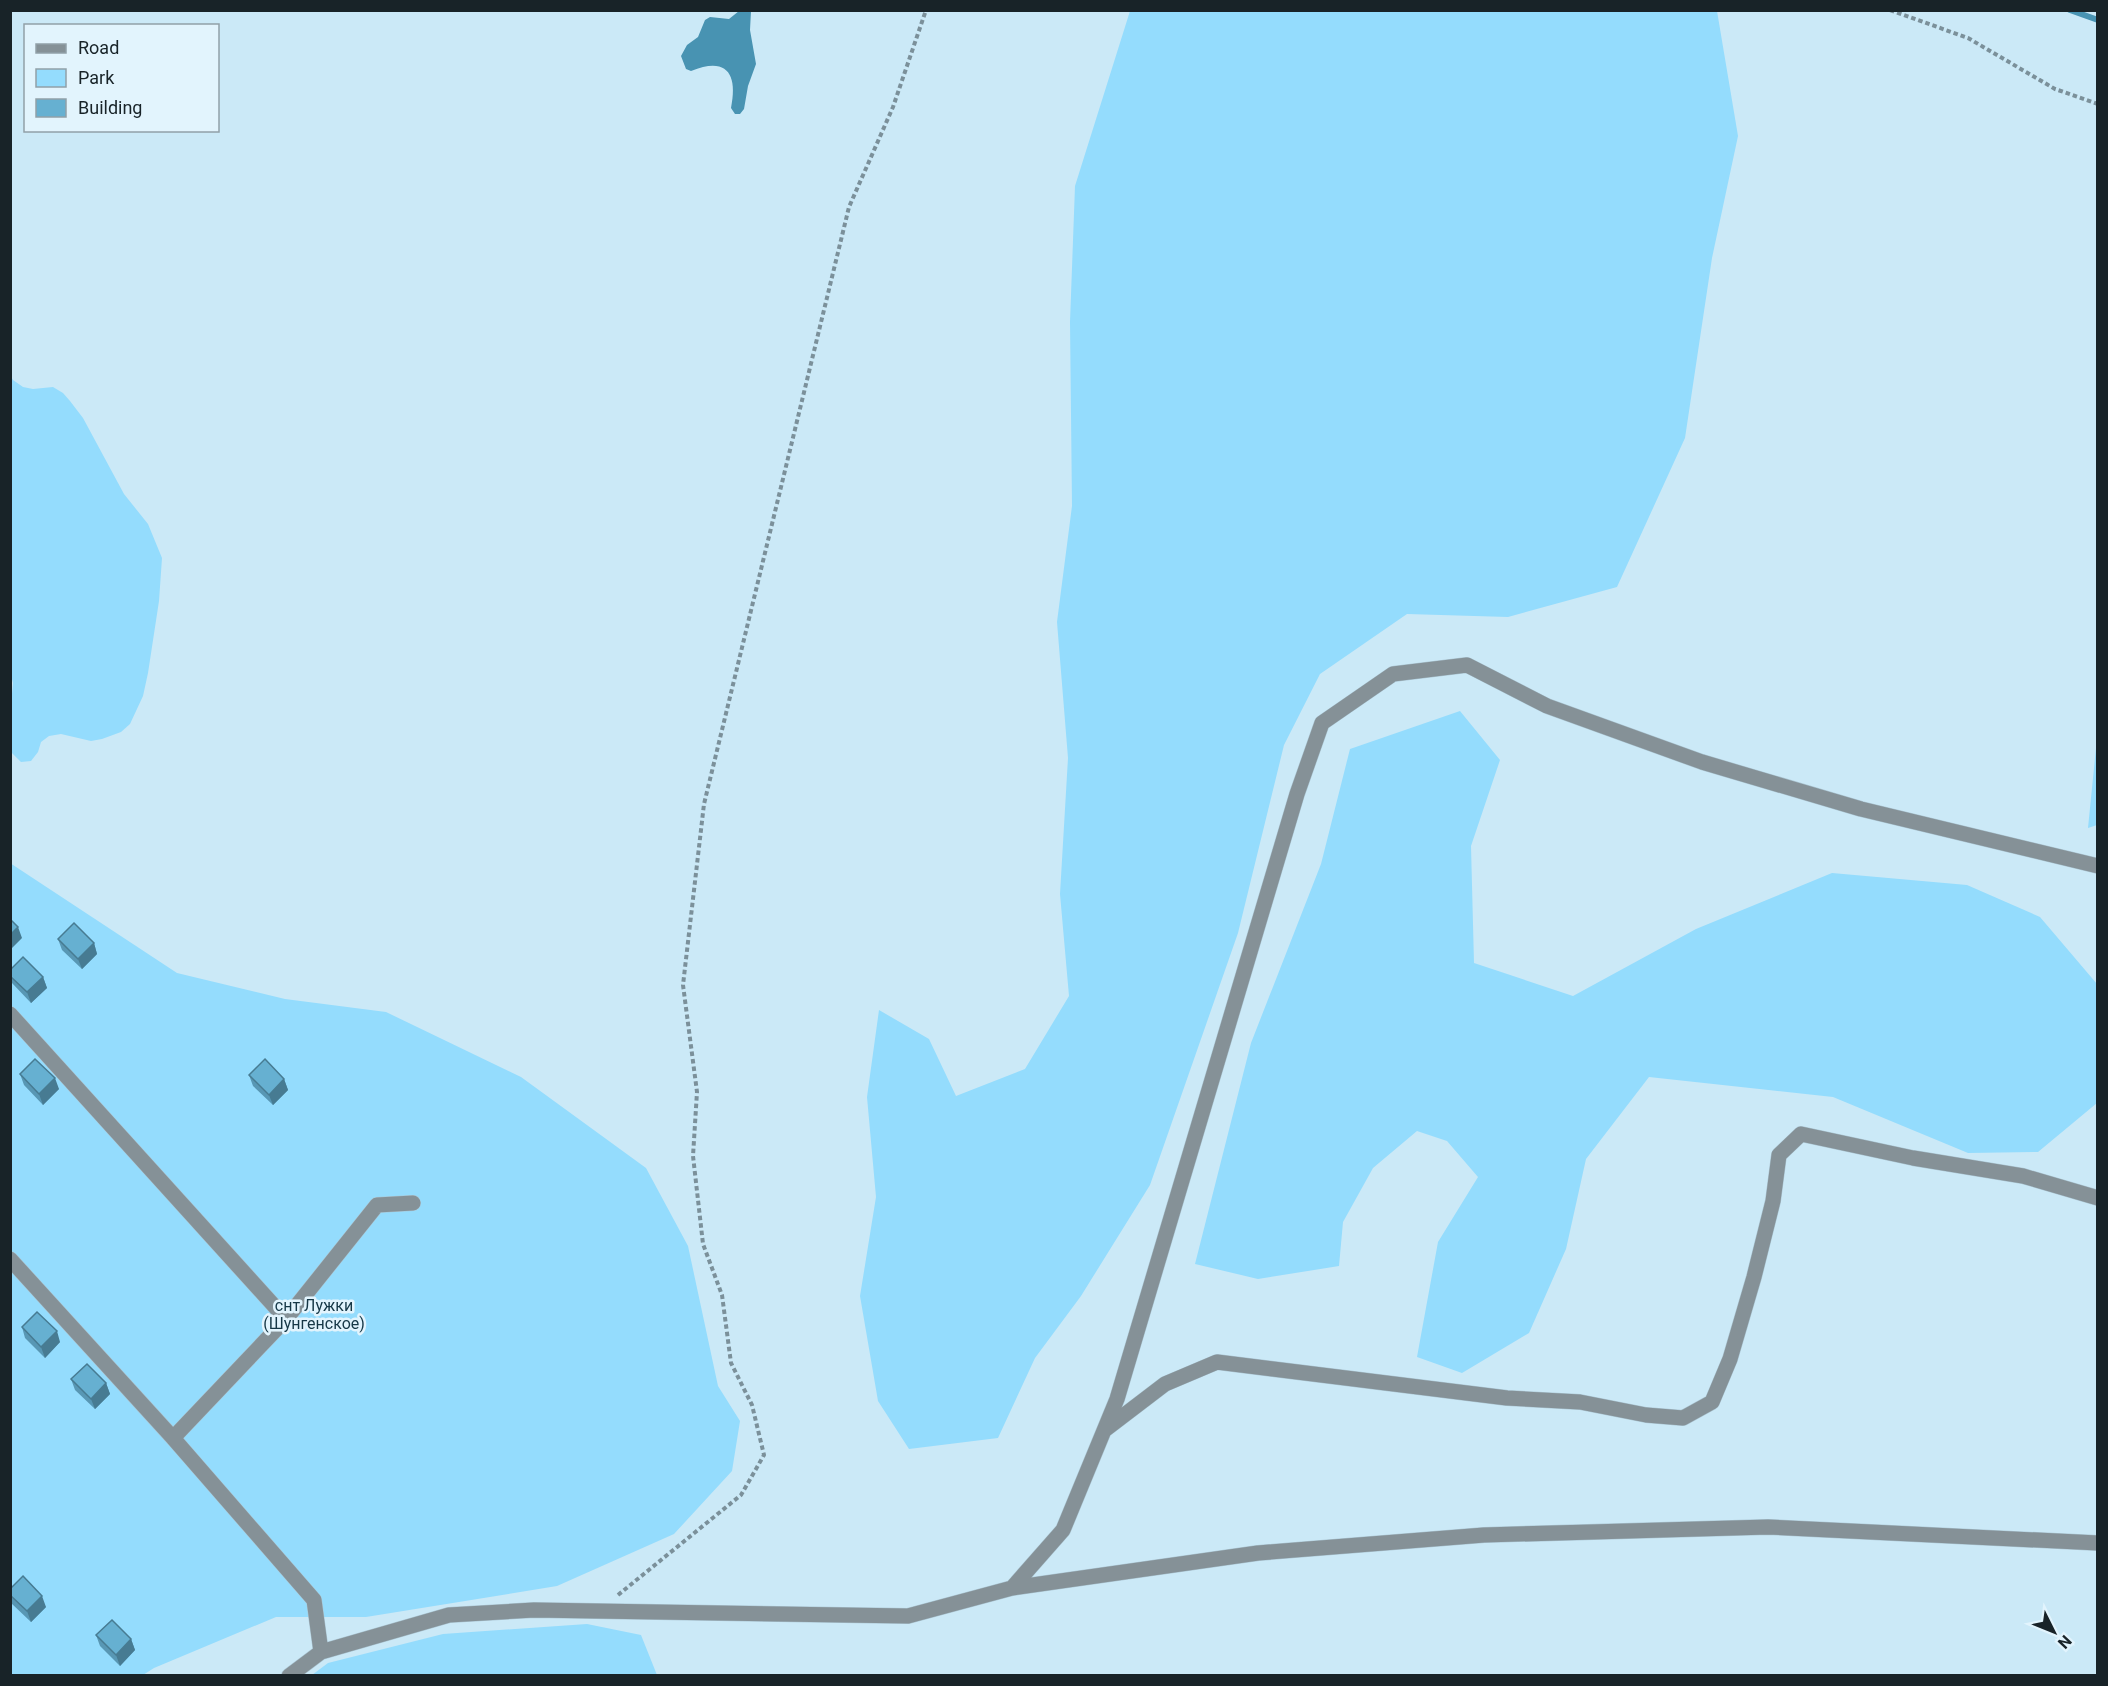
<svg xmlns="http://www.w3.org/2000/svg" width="2108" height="1686" viewBox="0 0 2108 1686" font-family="Roboto,sans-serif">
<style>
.green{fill:#94dcfd}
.water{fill:#4893b2}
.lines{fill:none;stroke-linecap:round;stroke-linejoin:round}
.stream{stroke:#4893b2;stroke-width:6}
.minor-casing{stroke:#abc5d2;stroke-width:16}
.path{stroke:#7b909a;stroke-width:4;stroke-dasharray:4.5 3;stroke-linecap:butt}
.minor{stroke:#859197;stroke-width:15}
.wall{fill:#5897b4}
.shaded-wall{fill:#477b92}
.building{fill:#66b0d1;stroke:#477b92;stroke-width:1.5}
.labels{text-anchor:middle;stroke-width:5;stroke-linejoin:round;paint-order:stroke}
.park-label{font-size:16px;fill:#153746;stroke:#e2f4fd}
</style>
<rect width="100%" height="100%" fill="#cbe9f7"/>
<path class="green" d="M1130 11H1717L1738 136 1712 258 1685 438 1617 587 1508 617 1407 614 1320 674 1284 745 1238 933 1150 1185 1081 1296 1035 1358 998 1438 909 1449 878 1401 860 1296 876 1197 867 1097 879 1010 929 1039 956 1096 1025 1069 1069 996 1060 894 1068 758 1057 622 1072 506 1070 322 1075 186Z
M10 375 13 380 23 387 33 389 53 387 63 393 70 401 83 418 124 494 148 524 162 558 159 601 148 673 143 696 130 724 121 732 102 739 91 741 61 734 49 736 41 742 38 752 31 761 21 762 10 751 11 704 13 683 10 671Z
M1460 711 1500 760 1471 846 1474 963 1573 996 1696 929 1832 873 1967 885 2040 917 2097 984V1103L2038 1152 1968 1153 1833 1097 1649 1077 1586 1159 1566 1249 1529 1333 1462 1373 1417 1357 1438 1242 1478 1177 1447 1141 1417 1131 1373 1168 1343 1222 1339 1266 1258 1279 1195 1264 1251 1043 1321 864 1350 749Z
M2097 742V825L2088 828 2096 748Z
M10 863 177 973 285 999 386 1012 521 1077 646 1168 688 1246 718 1386 740 1421 732 1471 674 1534 557 1586 366 1617H276L154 1668 143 1675H11Z
M587 1624 641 1635 657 1675H312L328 1663 443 1634Z"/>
<path class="water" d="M739 11H751L750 30 756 64 748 86 744 109 740 114H735L731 108C738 74 727 56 691 71L686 69 681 56 687 45 698 37 705 20 710 17 729 19Z"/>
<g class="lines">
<path class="stream" d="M2070 10 2098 20"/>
<defs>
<path id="minor" d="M10 1014 286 1319 173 1438
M10 1259 173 1438 314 1600 321 1652
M286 1319 377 1205 413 1203
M1106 1429 1165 1384 1217 1362 1507 1398 1580 1402 1646 1415 1683 1418 1712 1402 1730 1359 1754 1277 1773 1201 1779 1155 1801 1134 1913 1158 2023 1176 2098 1198
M1012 1588 1258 1553 1484 1535 1768 1527 2098 1543
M289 1676 321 1652 449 1615 534 1610 908 1616 1012 1588 1063 1530 1117 1399 1297 794 1322 723 1393 674 1467 665 1547 706 1702 762 1861 809 2098 866"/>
</defs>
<use href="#minor" class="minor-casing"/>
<path class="path" d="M1890 10 1968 38 2055 89 2098 104
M618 1595 741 1495 764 1455 752 1405 731 1363 722 1295 703 1244 693 1156 697 1092 683 985 704 804 849 207 893 107 926 10"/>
<use href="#minor" class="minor"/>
</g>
<path class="wall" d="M58 939 94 943 97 954 82 969 62 950Z
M10 970 43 977 47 988 31 1003 12 983 10 981Z
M20 1074 59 1089 43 1105 24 1085Z
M249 1075 284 1079 288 1090 273 1105 253 1086Z
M22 1327 60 1342 45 1358 25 1338Z
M71 1379 106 1383 110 1394 95 1409 75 1390Z
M10 1589 46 1607 31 1622 11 1603Z
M96 1635 131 1639 135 1650 120 1666 100 1646Z"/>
<path class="shaded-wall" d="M18 927 22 938 10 950V935Z
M94 943 97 954 82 969 78 959Z
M43 977 47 988 31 1003 27 992Z
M55 1078 59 1089 43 1105 39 1094Z
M284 1079 288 1090 273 1105 269 1095Z
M57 1331 60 1342 45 1358 41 1347Z
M106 1383 110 1394 95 1409 91 1399Z
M42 1596 46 1607 31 1622 27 1611Z
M131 1639 135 1650 120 1666 116 1655Z"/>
<path class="building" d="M10 919 18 927 10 935Z
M74 923 94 943 78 959 58 939Z
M23 957 43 977 27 992 10 976V970Z
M35 1059 55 1078 39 1094 20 1074Z
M265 1059 284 1079 269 1095 249 1075Z
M37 1312 57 1331 41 1347 22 1327Z
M87 1364 106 1383 91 1399 71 1379Z
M23 1576 42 1596 27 1611 10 1595V1589Z
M112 1620 131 1639 116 1655 96 1635Z"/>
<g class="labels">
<g class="park-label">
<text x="314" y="1311">снт Лужки<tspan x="314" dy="18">(Шунгенское)</tspan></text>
</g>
</g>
<rect width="2108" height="1686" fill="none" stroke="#182328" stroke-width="24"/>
<rect x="24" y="24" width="195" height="108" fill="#e2f4fd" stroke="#91a0a8" stroke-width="1.5"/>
<rect x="36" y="44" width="30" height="9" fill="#859197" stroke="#91a0a8" stroke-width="1.5"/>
<text x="78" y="54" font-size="18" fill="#182328">Road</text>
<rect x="36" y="69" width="30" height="18" fill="#94dcfd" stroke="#91a0a8" stroke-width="1.5"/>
<text x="78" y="84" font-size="18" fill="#182328">Park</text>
<rect x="36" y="99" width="30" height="18" fill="#66b0d1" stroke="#91a0a8" stroke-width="1.5"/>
<text x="78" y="114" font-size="18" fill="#182328">Building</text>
<g transform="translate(2054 1632) rotate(133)" stroke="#e2f4fd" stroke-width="4.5" paint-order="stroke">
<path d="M0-4.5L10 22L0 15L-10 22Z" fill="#182328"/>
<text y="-9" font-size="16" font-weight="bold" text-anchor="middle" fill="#182328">N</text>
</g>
</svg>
